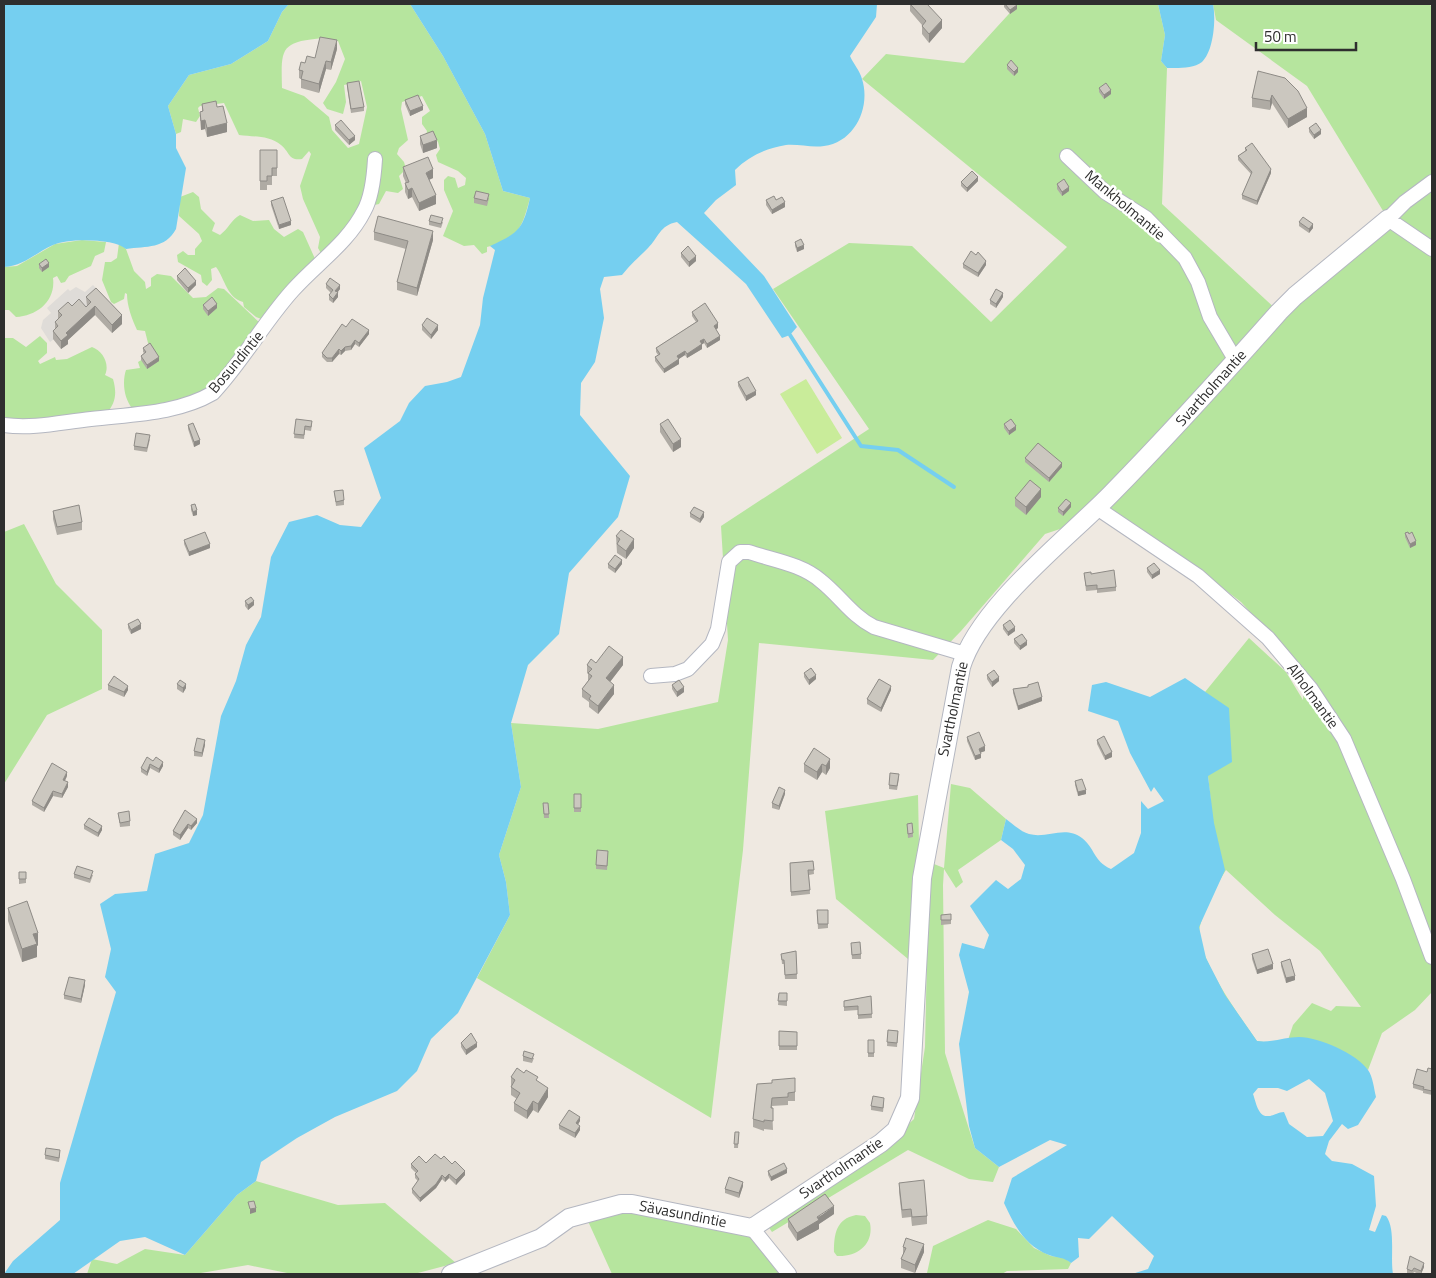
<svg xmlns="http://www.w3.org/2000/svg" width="1436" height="1278" viewBox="0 0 1436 1278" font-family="'Titillium Web',sans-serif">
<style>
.green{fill:#b6e59e;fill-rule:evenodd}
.pitch{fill:#c9ec9a}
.plaza{fill:#dfdcd8}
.water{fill:#75cff0;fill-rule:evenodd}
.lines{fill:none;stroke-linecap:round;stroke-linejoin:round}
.stream{stroke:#75cff0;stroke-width:4}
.minor-casing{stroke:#b4b7c1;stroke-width:16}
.tertiary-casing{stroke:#b4b7c1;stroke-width:20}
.minor{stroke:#fff;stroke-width:14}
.tertiary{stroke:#fff;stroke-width:18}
.wall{fill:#afaba4}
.shaded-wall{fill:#8e8b86}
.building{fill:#cbc7bf;stroke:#8e8b86}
.labels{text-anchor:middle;stroke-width:5;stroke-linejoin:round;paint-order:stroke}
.street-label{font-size:15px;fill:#2e2e2e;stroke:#fff}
</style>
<rect width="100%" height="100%" fill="#efe9e1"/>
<path class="green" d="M289 4H410L443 56 485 134 503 191 530 198C522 228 519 238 487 247V252L482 254 474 245 464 246 443 236 453 211 444 190V180L448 176 455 178 458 188 465 185 466 178 458 171 438 162 436 155 440 149 438 142 435 138 425 139 427 131 422 124V117L430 111 422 96 402 102 401 109 408 140 399 148 397 154 404 162 406 169 399 176 403 189 398 193 386 191 379 204 370 206 322 255 318 248 320 237 303 199 300 186 311 154 309 151 302 159C288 161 290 152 281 145 269 135 253 137 239 135L224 103 200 106 198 108 200 116 196 122 183 119 181 132 176 134 168 106 189 75 231 64 268 41 282 12ZM323 38 338 41 345 59 336 82 323 103 327 109 343 114 346 102 344 85 361 81 367 107 359 144 348 148 332 130 329 117 304 96 282 88C281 48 280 42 323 38Z
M1018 4H1158L1165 35 1161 61 1167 68 1162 204 1279 312 1388 219 1307 86 1216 20 1213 4H1429L1432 7V992L1415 1010 1382 1033 1368 1070C1348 1055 1314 1033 1288 1040L1293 1025 1312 1003 1331 1011 1336 1006 1361 1007 1320 951 1275 915 1226 870C1217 884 1204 910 1200 926 1193 953 1241 1018 1257 1041L1264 1042 1262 1053 1179 977 1211 803 1208 776 1205 692 1249 638 1286 672 1303 700 1304 670 1241 602 1177 553 1111 512 1045 534 961 631 933 660 759 643 743 850 711 1118 477 978 510 915 506 882 499 855 521 787 511 723 598 729 718 702 728 640 721 526 869 429 773 289 849 243 912 246 991 322 1067 247 862 79 886 54 964 63Z
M193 192 199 197 201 209 215 223 212 231 220 235C229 228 231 220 240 215L253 221 269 220 274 229 284 237 298 229 303 232 316 261 264 320 256 317 244 307 243 302C227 298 225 279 216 267L211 269 212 280 207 286 202 282 201 275 178 262 177 255 183 251 188 255H195V249L202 241 199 234 179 216 180 197Z
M82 240 106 242 104 252 95 256 91 266 69 276 65 282 61 283 57 276 53 278C56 301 37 316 16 317L9 310H4V267L17 266 55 244Z
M119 243 126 249 134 271 145 282 146 289 151 286V278L157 274 171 276 193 298 206 297 218 288 224 289 261 324 221 383 186 402 132 408C124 398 122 382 126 370L140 368 138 362 155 352 148 343 145 331 137 330C132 319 127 306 127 294L125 293 124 299 114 304 111 302 102 280 105 262H111L117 258Z
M40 336 47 343V353L38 361 40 364 55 357 56 360 67 359 92 347C103 351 110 364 105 375L113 379C117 393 116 403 106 414L4 423V338H13L26 347Z
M24 524 56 584 102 630V689L47 715 4 784V532Z
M951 784 970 788 1006 819 1001 840 958 870 963 882 956 888 944 869 943 885 945 1053 975 1148 999 1167 993 1182 969 1179 908 1150 772 1232 765 1222 885 1146 914 1119 925 1047 929 862 944 868Z
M918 795 919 844 908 959 836 899 825 811Z
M256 1181 338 1205 385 1203 456 1263 414 1274H292L248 1265 195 1274H87L92 1259 117 1264 145 1249 185 1255 237 1195Z
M631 1209 760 1235 763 1252 779 1274H612L587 1219Z
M856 1215 865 1216 870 1223C874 1244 858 1257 837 1256L834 1252C834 1234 836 1219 856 1215Z
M988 1220 1016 1229 1034 1248 1051 1256 1065 1258 1071 1263 1068 1269 1007 1271 1002 1274H924L927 1273 933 1246Z"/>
<path class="pitch" d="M806 379 842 438 817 454 780 394Z"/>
<path class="plaza" d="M93 285 110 303 91 311 50 342 41 328 43 320 51 313 47 308 68 289 70 291 76 287 85 292Z"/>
<path class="water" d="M4 4H289L282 12 268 41 231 64 189 75 168 106 176 134V148L186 168 176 229C165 249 147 246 126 249 114 238 67 238 53 245 35 253 24 266 4 267Z
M410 4H877L876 17 850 56C853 63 860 71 862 79 871 107 855 142 824 146 812 148 799 144 786 145 767 148 749 156 735 170L736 185 716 200 704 213 764 276 797 327 790 335 782 338 746 284 677 222C660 225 658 238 648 248 638 258 631 264 622 275L604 277 600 289 604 318 595 362 581 383 580 415 630 476 618 517 569 573 559 634 528 665 511 723 521 787 499 855 506 882 510 915 458 1013 431 1039 417 1071 397 1091 335 1117 297 1138 261 1162 256 1181 237 1195 185 1255 145 1237 120 1241 73 1274H4L13 1261 60 1220V1183L116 992 105 977 111 949 100 904 115 894 147 891 155 854 189 843 203 815 221 716 236 681 246 645 261 617 271 557 289 522 317 515 340 525 361 527 381 498 364 448 400 421 409 403 425 386 447 382 461 377 480 325 483 298 495 250 490 246C519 233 523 229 530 198L503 191 485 134 443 56Z
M1158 4H1213C1216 18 1214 51 1202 62 1193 69 1178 68 1167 68L1161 61 1165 35Z
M1185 678 1229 708 1232 762 1208 776 1214 823 1225 870 1199 927 1206 958 1225 995 1257 1041C1272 1043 1285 1037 1299 1037 1319 1037 1357 1054 1368 1070 1373 1077 1374 1089 1376 1097L1358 1125 1348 1129 1342 1124 1329 1141 1325 1154 1332 1161 1352 1164 1374 1176 1376 1206 1369 1230 1375 1232 1382 1215 1386 1216C1396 1229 1390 1257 1393 1274H1132L1148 1269 1154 1256 1112 1216 1089 1239 1078 1238 1079 1257 1071 1263C1064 1257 1057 1258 1049 1255 1025 1246 1014 1225 1004 1203L1012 1178 1067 1145 1050 1140 999 1167 975 1148 969 1126 959 1044 969 992 959 955 962 943 984 949 989 935 970 906 996 880 1008 889 1021 879 1025 865 1013 849 1001 840 1006 819C1013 824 1021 832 1029 834 1047 839 1065 825 1082 838 1095 848 1093 861 1111 869L1134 853 1141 833V801L1148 809 1164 801 1154 787 1151 792 1130 753 1118 721 1088 711 1092 685 1106 682 1150 697ZM1309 1079 1325 1093 1333 1121 1323 1136 1307 1137 1289 1124 1284 1112C1278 1112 1274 1116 1268 1116 1258 1117 1256 1102 1253 1094L1258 1088H1278L1287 1091Z"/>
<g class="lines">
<path class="stream" d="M790 335 861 446 898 450 954 487"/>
<defs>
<path id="minor" d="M1067 156 1105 192 1146 218 1185 258 1198 282 1210 317 1236 361
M1432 182 1405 202 1388 219 1432 249
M4 425C34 429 62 422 91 419 132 414 177 414 213 393 243 361 264 322 293 290 316 264 348 243 364 211 372 197 374 176 375 159
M1097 508 1198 576 1268 638 1311 689 1344 739 1403 879 1432 957
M651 676 675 674 688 669 712 644 718 629 729 562 740 552H749C772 560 802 564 821 581 840 596 852 616 874 627L965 654
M752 1228 789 1274"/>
<path id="tertiary" d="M451 1274 541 1238 569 1218 621 1204H632L752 1228 881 1143 896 1130 910 1098 922 878 961 667C979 607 1066 540 1111 494 1169 435 1224 374 1279 312L1295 296 1388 219"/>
</defs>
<use href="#minor" class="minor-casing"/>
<use href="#tertiary" class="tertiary-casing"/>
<use href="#minor" class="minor"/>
<use href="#tertiary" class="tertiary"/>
</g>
<path class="wall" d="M910 4H927L942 28 929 43 922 34V25L910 11Z
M1004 4H1016L1017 9 1010 14 1004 7Z
M337 49 331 70 326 69 319 93 301 88V79L299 78V70L305 63 315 58Z
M1007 65 1018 72 1014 76 1007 69Z
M1258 71 1307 117 1288 128 1272 103 1270 110 1252 107V98Z
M347 83 364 107V111L351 113 347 87Z
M1099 88 1111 94 1104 99 1099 92Z
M405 100 423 110 410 116 405 104Z
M202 104 217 107 227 132 207 137 205 129 201 130 200 120V112L202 111Z
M335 125 355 140 349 145 335 130Z
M1309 128 1321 134 1314 139 1309 132Z
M420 136 437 148 423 153 420 144Z
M1245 148 1271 173 1257 205 1242 199V195L1251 174 1238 160V156L1245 151Z
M260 150H277V176H272V185H267V190H260Z
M403 167 433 178 429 180 436 204 419 211 412 197 408 199 405 192V183H406L403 176Z
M978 181 967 192 961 186V182Z
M1057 184 1069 191 1062 196 1057 189Z
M474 198H489L487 206 474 203Z
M766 200H776L785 207 772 214 766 205Z
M271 201 291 225 279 229 271 205Z
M429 221 443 222 441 228 429 225Z
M1299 222 1313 228 1309 233 1299 226Z
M374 232 433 240 417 296 397 290V282L406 249 374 240Z
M795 242 804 249 797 252 795 246Z
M681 253 696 261 689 267 681 257Z
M39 264 49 267 42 272 39 268Z
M963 264 986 265 978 277 963 268Z
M177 276 196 285 188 293 177 280Z
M326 284 340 289 338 292V297L333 303 329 300V295L331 293 326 288Z
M86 297 122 324 112 333 95 315 68 340V344L61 349 53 339V331L55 329V322L58 319V311L72 306 86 307 87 306Z
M1003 297 996 308 990 304V300Z
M203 305 217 308 208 316 203 309Z
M692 312 718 328 716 329 720 340 707 348 704 343 702 344V349L687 358 685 355 679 359V364L664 373 655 361V357L658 355 656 352V348L696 322 692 316Z
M422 325 438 330 431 339 422 330Z
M346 327 369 334 359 347 355 344 351 350 345 351 341 355 339 354 332 362H327L322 357V353Z
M143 348 159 361 147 369 141 360V356L144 353 143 352Z
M738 382 756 395 746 401 738 386Z
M296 419 312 425 311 431 305 430 304 439 294 438Z
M660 424 681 447 673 452 660 432Z
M1004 424 1016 430 1009 435 1004 428Z
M188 425 200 444 194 447 188 429Z
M150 439 147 452 134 450V446Z
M1025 458 1062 467 1049 482 1025 462Z
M334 491 344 500V505L336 506Z
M1041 497 1026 515 1015 506V498Z
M191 505 197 515 193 516 191 510Z
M1071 507 1063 516 1058 512V508Z
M53 511 82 522V530L57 535 53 519Z
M690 513 704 517 700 523 690 517Z
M1405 533 1416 545 1410 548 1405 537Z
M616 536 634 548 626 559 617 553Z
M184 540 210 548 189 556 184 544Z
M608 564H622L615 573 608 568Z
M1147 568 1160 574 1152 579 1147 572Z
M1084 573 1091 574 1116 587V591L1097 593V590L1086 591Z
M245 601 254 605 248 610 245 606Z
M128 624 141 629 131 634 128 628Z
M1003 625 1015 631 1008 636 1003 629Z
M1014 639 1027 645 1020 650 1014 643Z
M596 663 623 665 610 682 614 694 598 714 589 707V702L582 697V689L588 681V674L587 673V665Z
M804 673 816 679 809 685 804 677Z
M987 675 999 681 992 687 987 679Z
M177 684 186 688 183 693 177 689Z
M108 685 128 690 124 697 108 690Z
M672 685 684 692 677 697 672 689Z
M1028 685 1042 701 1018 710 1013 693V689L1028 687Z
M891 690 881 712 867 704V699Z
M967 737 985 751 980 753 981 758 975 760 967 741Z
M1097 740 1112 757 1105 760 1097 744Z
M205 745 202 757 194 756V751Z
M814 748 830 768 826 775 822 772 817 780 804 772V764Z
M153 761 163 766 159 773 150 768 147 776 141 772V768Z
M67 776 65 781 68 787 62 798 53 796 44 812 32 805V801Z
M899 778 897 790 889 789V785Z
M1075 781 1086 794 1078 796 1075 785Z
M574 794H581V812H574Z
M785 794 779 810 772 808V803Z
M543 803H548L549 818H544Z
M185 810 197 823 191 830 188 828 180 840 173 835V831Z
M118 813 130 821V826L120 827Z
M912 823 913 837 908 838 907 824Z
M84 825 102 830 98 837 84 829Z
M608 855 607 870 596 869V865Z
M813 861 814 874 809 875 810 894 791 896 790 863Z
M19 872H26V883L19 884Z
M74 874 93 875 90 883 74 878Z
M8 908 38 945 37 946V957L22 962 8 921Z
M817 910H828V928L818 929Z
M941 915 951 920V924L941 925Z
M851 947 861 954V959H852Z
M796 951 797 979H785L784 964H782L781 954Z
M1252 954 1273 969 1257 974 1252 959Z
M1281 962 1295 980 1286 983 1281 966Z
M85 985 81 1003 64 999V995Z
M779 993H787V1006L778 1005Z
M871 996 872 1018 858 1019V1010L844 1011V1001Z
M888 1030 898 1031 897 1047 887 1046Z
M779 1031 797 1032V1050H779Z
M868 1040H874V1057H868Z
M461 1043 477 1047 466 1055 461 1047Z
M523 1056 534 1058 532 1063 523 1061Z
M1432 1069V1095L1423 1093V1091L1413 1088V1084L1427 1072Z
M511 1077 538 1082 548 1097 538 1113 533 1110 527 1119 514 1111V1103L517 1099 511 1095Z
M757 1084 795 1092V1101H788V1105L772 1106 773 1130 764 1129V1131L753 1127V1119Z
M884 1103 883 1112 871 1110V1106Z
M580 1121 578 1125 580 1130 575 1138 559 1129V1125Z
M735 1132H739L738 1148H734Z
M45 1155H60L59 1162 45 1159Z
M441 1159 452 1164 465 1175 456 1185 449 1178 445 1182 442 1179 436 1188 420 1202 412 1193V1189L418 1181 415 1178V1174L416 1173 411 1168V1164L426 1163Z
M768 1171 787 1173 771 1181 768 1175Z
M899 1183 927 1216V1224L912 1226 911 1217 902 1218 899 1192Z
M743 1186 739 1198 725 1193V1189Z
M834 1214 819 1224V1229L797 1241 788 1227V1219Z
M903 1247 924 1252 915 1273 901 1268V1259L903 1256Z
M1424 1267 1421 1274H1419L1414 1272 1413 1274H1409L1407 1273V1269Z"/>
<path class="shaded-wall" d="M1017 5V9L1010 14V10Z
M942 20V28L929 43V34Z
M337 40V49L331 70V62Z
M326 61V69L319 93V84Z
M1018 68V72L1014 76V72Z
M1111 90V94L1104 99V95Z
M1272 95V103L1270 110V101Z
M423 106V110L410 116V111Z
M1307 108V117L1288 128V119Z
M205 120V129L201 130V121Z
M227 123V132L207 137V128Z
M1321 130V134L1314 139V135Z
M355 136V140L349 145V140Z
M437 140V148L423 153V145Z
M433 169V178L426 181V173Z
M1271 169V173L1257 205V201Z
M978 177V181L967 192V188Z
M1069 187V191L1062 196V192Z
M412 188V197L408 199V190Z
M436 195V204L419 211V203Z
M785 202V207L772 214V210Z
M291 221V225L279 229V225Z
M1313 224V228L1309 233V229Z
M433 231V240L417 296V288Z
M804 245V249L797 252V248Z
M696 256V261L689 267V262Z
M986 261V265L978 277V273Z
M49 263V267L42 272V268Z
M196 281V285L188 293V288Z
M340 285V289L335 295V291Z
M338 292V297L333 303V299Z
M1003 293V297L996 308V304Z
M217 304V308L208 316V311Z
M95 306V315L68 340V344L61 349V341L66 333Z
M122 315V324L112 333V325Z
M718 323V328L714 331V326Z
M438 325V330L431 339V335Z
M369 330V334L359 347V343Z
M720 336V340L707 348V344Z
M704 339V343L700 346V341Z
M355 340V344L351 350V346Z
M702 344V349L687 358V354Z
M345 347V351L341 355V351Z
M339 349V354L332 362V358Z
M685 351V355L677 360V356Z
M159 357V361L147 369V365Z
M679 359V364L664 373V369Z
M756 391V395L746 401V396Z
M1016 426V430L1009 435V431Z
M681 439V447L673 452V444Z
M200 440V444L194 447V442Z
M1062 463V467L1049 482V478Z
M1041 489V497L1026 515V507Z
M1071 503V507L1063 516V512Z
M197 510V515L193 516V512Z
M704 512V517L700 523V519Z
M634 539V548L626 559V551Z
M1416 541V545L1410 548V544Z
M210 544V548L189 556V552Z
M622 560V564L615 573V569Z
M1160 570V574L1152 579V575Z
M254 601V605L248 610V605Z
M141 624V629L131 634V630Z
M1015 627V631L1008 636V632Z
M1027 641V645L1020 650V646Z
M623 657V665L606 687V678Z
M816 675V679L809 685V680Z
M999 677V681L992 687V682Z
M186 684V688L183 693V688Z
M614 685V694L598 714V706Z
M128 686V690L124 697V692Z
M891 686V690L881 712V708Z
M684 687V692L677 697V692Z
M1042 697V701L1018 710V706Z
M205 740V745L202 757V753Z
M985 746V751L979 753V749Z
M1112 752V757L1105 760V756Z
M981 754V758L975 760V756Z
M830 759V768L826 775V766Z
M163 762V766L159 773V769Z
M150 764V768L147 776V772Z
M822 764V772L817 780V772Z
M67 772V776L63 784V780Z
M68 782V787L62 798V794Z
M785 790V794L779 810V806Z
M1086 790V794L1078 796V792Z
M53 791V796L44 812V808Z
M197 819V823L191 830V826Z
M188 824V828L180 840V835Z
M102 826V830L98 837V833Z
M38 933V945L37 946V957L22 962V949L33 934Z
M1273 964V969L1257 974V970Z
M1295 976V980L1286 983V978Z
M85 980V985L81 1003V999Z
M477 1043V1047L466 1055V1050Z
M548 1088V1097L538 1113V1104Z
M533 1101V1110L527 1119V1111Z
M580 1117V1121L576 1127V1123Z
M580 1126V1130L575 1138V1133Z
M787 1169V1173L771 1181V1177Z
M465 1171V1175L456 1185V1180Z
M449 1174V1178L445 1182V1178Z
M442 1175V1179L436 1188 420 1202V1198Z
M743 1182V1186L739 1198V1193Z
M834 1206V1214L819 1224V1229L797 1241V1233Z
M256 1208V1212L250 1214V1209Z
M924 1244V1252L915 1273V1265Z
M1424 1263V1267L1421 1274V1271Z"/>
<path class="building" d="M910 4H927L942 20 929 34 922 26 926 21Z
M1005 4H1016L1017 5 1010 10Z
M320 37 337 40 331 62 326 61 319 84 301 79 303 71 299 70 301 62 305 63 307 56 315 58Z
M1011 60 1018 68 1014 72 1007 65Z
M1258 71 1285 78 1298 91 1307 108 1288 119 1272 95 1270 101 1252 98Z
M359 81 364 107 351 109 347 83Z
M1106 83 1111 90 1104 95 1099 88Z
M418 95 423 106 410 111 405 100Z
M216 101 217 107 223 106 227 123 207 128 205 120 201 121 200 112 203 111 202 104Z
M341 120 355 136 349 140 335 125Z
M1316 123 1321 130 1314 135 1309 128Z
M433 131 437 140 423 145 420 136Z
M1252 143 1271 169 1257 201 1242 195 1252 172 1238 156 1247 150 1245 148Z
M260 150H277V168H272V176H267V181H260Z
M428 157 433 169 426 173 436 195 419 203 412 188 408 190 405 183 409 182 403 167Z
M972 171 978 177 967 188 961 182Z
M1064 179 1069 187 1062 192 1057 184Z
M476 191 489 194 487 201 474 198Z
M774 196 776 200 782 197 785 202 772 210 766 200Z
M283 197 291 221 279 225 271 201Z
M431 215 443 218 441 224 429 221Z
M378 216 433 231 417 288 397 282 408 241 374 232Z
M1303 217 1313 224 1309 229 1299 222Z
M801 239 804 245 797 248 795 242Z
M688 246 696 256 689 262 681 253Z
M971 251 976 255 978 252 986 261 978 273 963 264Z
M46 259 49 263 42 268 39 264Z
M185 268 196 281 188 288 177 276Z
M330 278 340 285 335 291 338 292 333 299 329 295 333 290 326 284Z
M96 288 122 315 112 325 95 306 66 333 68 335 61 341 53 331 58 326 55 322 62 315 58 311 68 302 72 306 79 299 86 307 91 302 86 297Z
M996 289 1003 293 996 304 990 300Z
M212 297 217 304 208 311 203 305Z
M705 303 718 323 714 326 720 336 707 344 704 339 700 341 702 344 687 354 685 351 677 356 679 359 664 369 655 357 660 354 656 348 698 321 692 312Z
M427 318 438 325 431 335 422 325Z
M352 319 369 330 359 343 355 340 351 346 345 347 341 351 339 349 332 358H327L322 353 342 324 346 327Z
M150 343 159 357 147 365 141 356 146 352 143 348Z
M748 377 756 391 746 396 738 382Z
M296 419 312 421 311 427 305 426 304 435 294 434Z
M668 419 681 439 673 444 660 424Z
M1011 419 1016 426 1009 431 1004 424Z
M193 423 200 440 194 442 188 425Z
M136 433 150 435 147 448 134 446Z
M1038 443 1062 463 1049 478 1025 458Z
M1030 480 1041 489 1026 507 1015 498Z
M343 490 344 500 336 502 334 491Z
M1066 499 1071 503 1063 512 1058 508Z
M195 504 197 510 193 512 191 505Z
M79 505 82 522 57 527 53 511Z
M694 507 704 512 700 519 690 513Z
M621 530 634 539 626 551 617 544 620 539 616 536Z
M205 532 210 544 189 552 184 540Z
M1408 532 1409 534 1412 532 1416 541 1410 544 1405 533Z
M615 555 622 560 615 569 608 564Z
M1154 563 1160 570 1152 575 1147 568Z
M1114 570 1116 587 1097 589V585L1086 586 1084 573 1091 572V574Z
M251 597 254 601 248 605 245 601Z
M138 619 141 624 131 630 128 624Z
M1010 620 1015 627 1008 632 1003 625Z
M1022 634 1027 641 1020 646 1014 639Z
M609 646 623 657 606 678 614 685 598 706 589 699 591 696 582 689 592 676 588 673 592 669 587 665 591 659 596 663Z
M811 668 816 675 809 680 804 673Z
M994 670 999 677 992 682 987 675Z
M114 676 128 686 124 692 108 685Z
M879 679 891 686 881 708 867 699Z
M180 680 186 684 183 688 177 684Z
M679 680 684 687 677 692 672 685Z
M1038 682 1042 697 1018 706 1013 689 1028 687V685Z
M979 732 985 746 979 749 981 754 975 756 967 737Z
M1104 736 1112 752 1105 756 1097 740Z
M197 738 205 740 202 753 194 751Z
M814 748 830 759 826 766 822 764 817 772 804 764Z
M147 757 153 761 156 757 163 762 159 769 150 764 147 772 141 768Z
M52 763 67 772 63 780 68 782 62 794 53 791 44 808 32 801Z
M890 773 899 774 897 786 889 785Z
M1082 779 1086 790 1078 792 1075 781Z
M779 787 785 790 779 806 772 803Z
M574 794H581V808H574Z
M543 803H548L549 814H544Z
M185 810 197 819 191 826 188 824 180 835 173 831Z
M129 811 130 821 120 823 118 813Z
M89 818 102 826 98 833 84 825Z
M912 823 913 833 908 834 907 824Z
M597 850 608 851 607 866 596 865Z
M813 861 814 870H808L810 890 791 892 790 863Z
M77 866 93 871 90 879 74 874Z
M19 872H26V879H19Z
M27 901 38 933 33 934 37 944 22 949 8 908Z
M817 910H828V924H818Z
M951 914V920H941V915Z
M860 942 861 954 852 955 851 943Z
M1268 949 1273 964 1257 970 1252 954Z
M796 951 797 974 785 975 784 960H782L781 954Z
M1290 959 1295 976 1286 978 1281 962Z
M69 977 85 980 81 999 64 995Z
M779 993H787V1001H778Z
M871 996 872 1014 858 1015V1006L844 1007V1001Z
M888 1030 898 1031 897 1043 887 1042Z
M779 1031 797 1032V1046H779Z
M471 1033 477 1043 466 1050 461 1043Z
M868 1040H874V1053H868Z
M524 1051 534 1054 532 1059 523 1056Z
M517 1068 524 1073 526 1070 538 1077 536 1080 548 1088 538 1104 533 1101 527 1111 514 1103 520 1093 511 1087 515 1080 511 1077Z
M1428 1068 1432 1069V1091L1423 1089 1424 1087 1413 1084 1417 1069 1427 1072Z
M795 1078V1092L788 1093V1097L772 1098 771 1108H773V1121L764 1120V1122L753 1119 757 1084 772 1083V1080Z
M873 1096 884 1098 883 1108 871 1106Z
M569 1110 580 1117 576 1123 580 1126 575 1133 559 1125Z
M735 1132H739L738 1144H734Z
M46 1148 60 1150 59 1158 45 1155Z
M435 1154 441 1159 444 1156 452 1164 455 1161 465 1171 456 1180 449 1174 445 1178 442 1175 436 1184 420 1198 412 1189 419 1179 415 1174 418 1171 411 1164 419 1156 426 1163Z
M784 1163 787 1169 771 1177 768 1171Z
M729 1177 743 1182 739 1193 725 1189Z
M924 1180 927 1216 912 1217 911 1209 902 1210 899 1183Z
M825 1194 834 1206 817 1217 819 1220 797 1233 788 1219Z
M254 1201 256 1208 250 1209 248 1202Z
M906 1238 924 1244 915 1265 901 1259 906 1248 903 1247Z
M1410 1256 1424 1263 1421 1271 1414 1268 1412 1271 1407 1269Z"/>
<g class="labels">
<g class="street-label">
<text transform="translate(1125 205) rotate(40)" y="5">Mankholmantie</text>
<text transform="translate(236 362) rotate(-50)" y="5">Bosundintie</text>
<text transform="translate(1211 388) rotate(-48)" y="5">Svartholmantie</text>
<text transform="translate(1313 696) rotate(54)" y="5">Alholmantie</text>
<text transform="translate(953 709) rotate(-78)" y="5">Svartholmantie</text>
<text transform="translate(841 1168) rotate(-34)" y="5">Svartholmantie</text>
<text transform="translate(683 1214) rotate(11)" y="5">Sävasundintie</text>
</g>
</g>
<rect width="1436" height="1278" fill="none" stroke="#2e2e2e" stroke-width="10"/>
<path d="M1256 42v8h100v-8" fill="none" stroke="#2e2e2e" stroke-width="2.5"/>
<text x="1264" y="42" font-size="15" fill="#2e2e2e" stroke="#ffffff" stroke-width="4" paint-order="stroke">50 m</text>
</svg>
